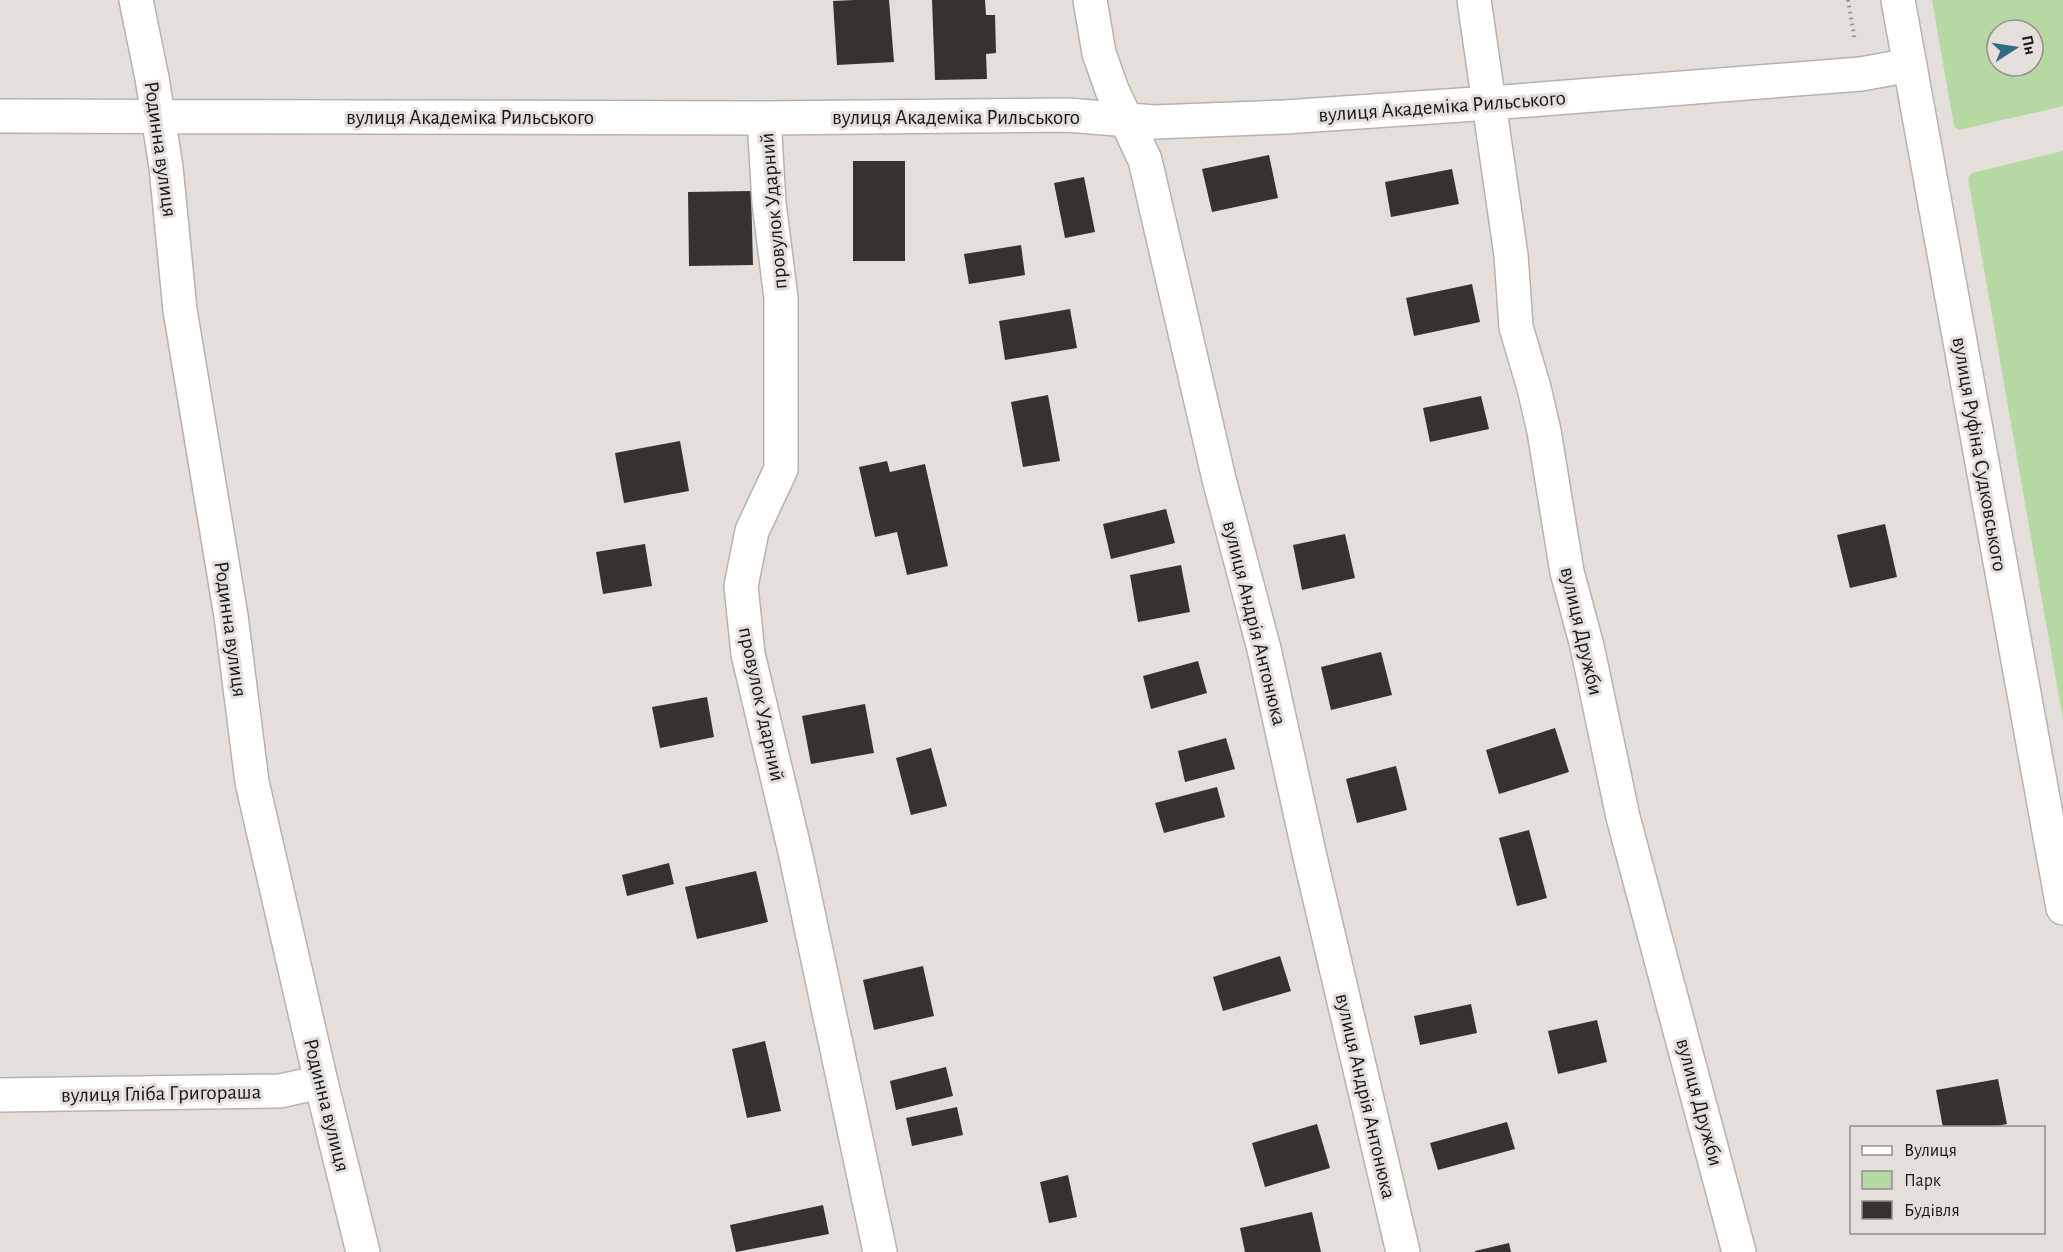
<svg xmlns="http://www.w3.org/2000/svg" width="2063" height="1252" viewBox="0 0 2063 1252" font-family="'Alegreya Sans',sans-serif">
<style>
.green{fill:#b6d8a3;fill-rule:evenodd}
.building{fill:#37322f}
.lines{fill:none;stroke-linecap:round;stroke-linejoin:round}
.minor-casing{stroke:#b8b2ae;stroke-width:36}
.tertiary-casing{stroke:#b8b2ae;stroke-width:36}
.path{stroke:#918d8a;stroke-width:4;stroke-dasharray:1.5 4.5;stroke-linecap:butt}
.minor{stroke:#fff;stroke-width:33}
.tertiary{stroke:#fff;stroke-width:33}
.labels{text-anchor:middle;stroke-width:6;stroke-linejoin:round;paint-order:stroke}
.street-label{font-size:21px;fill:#191715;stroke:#e5dfdb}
</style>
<rect width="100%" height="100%" fill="#e5dfdb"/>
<path class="green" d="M1932 0H2063V106L1959 130 1954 126ZM1997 30H2033V66H1997Z
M2063 151V720L1968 178 1972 173Z"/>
<path class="building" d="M854 0H889L894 62 837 65 833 1Z
M932 0H985L986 15H995L996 53 986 54 987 79 935 80Z
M1269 155 1278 198 1212 212 1202 169Z
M853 161H905V261H853Z
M1452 169 1459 204 1391 217 1385 182Z
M1084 177 1095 232 1065 238 1054 183Z
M751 191 753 265 689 266 688 192Z
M1021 245 1025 275 969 284 964 254Z
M1472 284 1480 322 1414 336 1406 298Z
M1070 309 1077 348 1005 360 999 321Z
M1048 395 1060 461 1023 467 1011 402Z
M1481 396 1489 429 1430 442 1423 408Z
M680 441 689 491 624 503 615 453Z
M887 461 890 472 925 464 948 566 907 575 897 532 875 537 859 467Z
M1166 509 1175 543 1111 559 1103 524Z
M1885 524 1897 577 1850 588 1837 535Z
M1345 534 1355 578 1302 590 1293 545Z
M645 544 652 586 603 594 596 552Z
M1181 565 1190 612 1138 622 1130 575Z
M1381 652 1392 695 1331 710 1321 667Z
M1198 661 1207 693 1151 709 1143 676Z
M707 697 714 737 660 748 652 707Z
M865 704 874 753 811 764 802 716Z
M1555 728 1569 772 1499 794 1486 750Z
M1226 738 1235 769 1185 782 1178 751Z
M931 748 947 806 911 815 896 758Z
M1396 766 1407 810 1357 823 1346 779Z
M1217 787 1225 817 1164 833 1155 803Z
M1529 830 1547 898 1517 906 1499 838Z
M669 863 674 884 627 896 622 875Z
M756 871 768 922 697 939 685 887Z
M1280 956 1291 991 1223 1011 1213 977Z
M923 966 934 1016 874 1030 863 980Z
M1471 1004 1477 1033 1420 1045 1414 1016Z
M1597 1020 1607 1062 1558 1074 1548 1031Z
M765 1041 781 1111 747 1118 732 1049Z
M946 1067 953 1096 896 1110 890 1081Z
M1998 1079 2007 1124 1987 1128H1943L1936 1090Z
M957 1107 963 1135 912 1146 906 1118Z
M1507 1122 1515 1149 1438 1170 1430 1143Z
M1317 1124 1330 1168 1265 1187 1252 1143Z
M1068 1175 1077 1217 1049 1223 1040 1182Z
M823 1205 829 1234 736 1252 730 1225Z
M1312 1212 1321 1252H1245L1240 1228Z
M1509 1243 1511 1252H1475V1251Z"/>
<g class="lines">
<defs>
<path id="minor" d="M136 0 152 78 166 167 180 310 231 616 252 782 321 1082 363 1252
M1090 0 1099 53 1112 90 1145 160 1219 479 1264 649 1310 857 1403 1252
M1474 0 1511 255 1516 327 1534 388 1544 431 1567 572 1587 646 1623 817 1739 1252
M0 116 764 118 1067 115 1154 122 1285 117 1490 103 1861 74 1910 65
M764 118 769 203 781 298V469L752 531 741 586 748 654 796 856 880 1252
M0 1095 280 1091 321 1082"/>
<path id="tertiary" d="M1898 0 2063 908"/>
</defs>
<use href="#minor" class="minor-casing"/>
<use href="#tertiary" class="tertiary-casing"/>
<path class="path" d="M1848 0 1855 41"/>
<use href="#minor" class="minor"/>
<use href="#tertiary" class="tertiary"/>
</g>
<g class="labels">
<g class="street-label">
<text transform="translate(1442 106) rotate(-4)" y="7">вулиця Академіка Рильського</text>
<text x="470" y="124">вулиця Академіка Рильського</text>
<text x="956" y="124">вулиця Академіка Рильського</text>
<text transform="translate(161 149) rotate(82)" y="7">Родинна вулиця</text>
<text transform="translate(773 211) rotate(-95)" y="7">провулок Ударний</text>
<text transform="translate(1980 454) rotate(80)" y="7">вулиця Руфіна Судковського</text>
<text transform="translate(1255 623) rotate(76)" y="7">вулиця Андрія Антонюка</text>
<text transform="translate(231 629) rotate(82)" y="7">Родинна вулиця</text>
<text transform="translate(1582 631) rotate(77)" y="7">вулиця Дружби</text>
<text transform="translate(762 704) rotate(78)" y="7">провулок Ударний</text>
<text transform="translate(161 1093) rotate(-1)" y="7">вулиця Гліба Григораша</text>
<text transform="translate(1366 1096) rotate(77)" y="7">вулиця Андрія Антонюка</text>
<text transform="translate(1700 1102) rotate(75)" y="7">вулиця Дружби</text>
<text transform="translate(327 1105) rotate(76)" y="7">Родинна вулиця</text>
</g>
</g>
<rect x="1850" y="1126" width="195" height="108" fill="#e5dfdb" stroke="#938f8c" stroke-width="1.5"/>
<rect x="1862" y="1146" width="30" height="9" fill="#ffffff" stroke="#938f8c" stroke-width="1.5"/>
<text x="1904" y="1156" font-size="18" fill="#191715">Вулиця</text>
<rect x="1862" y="1171" width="30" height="18" fill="#b6d8a3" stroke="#938f8c" stroke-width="1.5"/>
<text x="1904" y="1186" font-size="18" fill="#191715">Парк</text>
<rect x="1862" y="1201" width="30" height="18" fill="#37322f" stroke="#938f8c" stroke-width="1.5"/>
<text x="1904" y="1216" font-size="18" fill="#191715">Будівля</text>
<g transform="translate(2015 48) rotate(78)"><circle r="28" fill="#e5dfdb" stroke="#938f8c" stroke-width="1.5"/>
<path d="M0-4.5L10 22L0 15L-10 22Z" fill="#326b85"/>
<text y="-9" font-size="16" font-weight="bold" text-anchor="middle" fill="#191715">Пн</text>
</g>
</svg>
